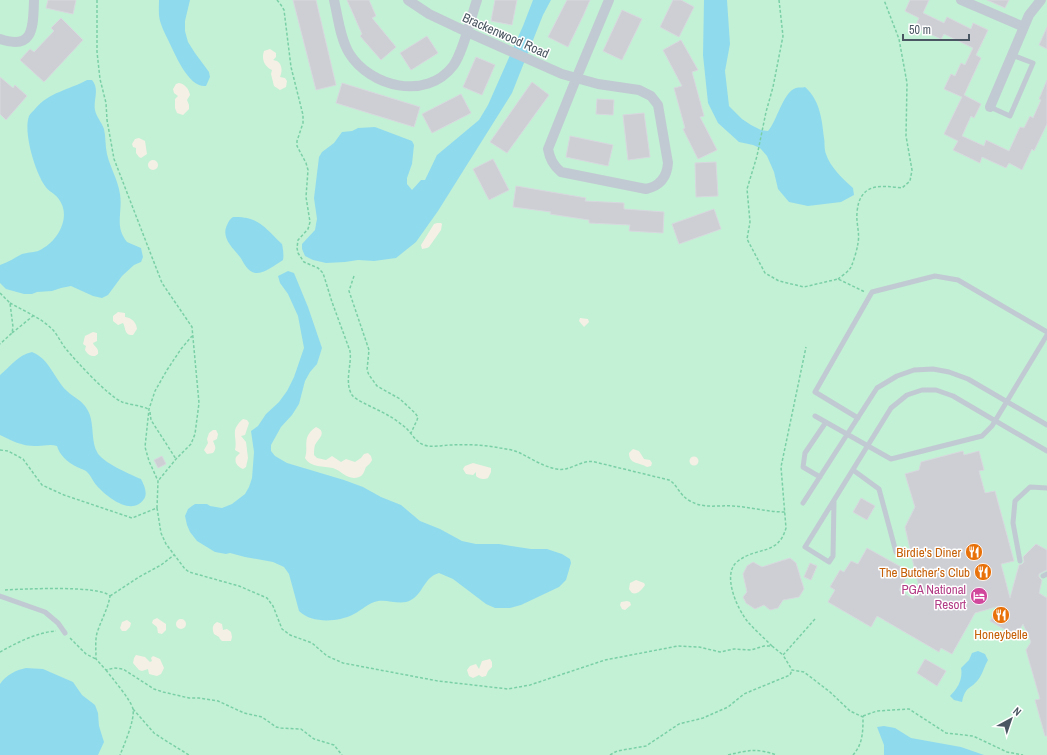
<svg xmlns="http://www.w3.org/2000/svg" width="1047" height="755" viewBox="0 0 1047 755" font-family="'Archivo Narrow',sans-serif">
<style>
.green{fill:#c3f1d5}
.sand{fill:#f5f0e5}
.water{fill:#90daee}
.building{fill:#cdcfd5;stroke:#d7d9de}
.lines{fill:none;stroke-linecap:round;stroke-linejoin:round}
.path{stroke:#7ad0a6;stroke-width:1.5;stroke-dasharray:3 2;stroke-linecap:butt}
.service{stroke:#c1cad2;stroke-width:5}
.minor{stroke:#c1cad2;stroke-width:10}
.labels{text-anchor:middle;stroke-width:3;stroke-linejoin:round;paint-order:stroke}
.street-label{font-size:13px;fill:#4a5661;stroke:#fff}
.food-label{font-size:13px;fill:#c56008;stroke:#fff;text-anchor:end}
.hotel-label{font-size:13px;fill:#b23c85;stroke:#fff;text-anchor:end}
</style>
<rect width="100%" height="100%" fill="#f5f3f3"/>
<path class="green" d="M0 0H1047V755H0Z"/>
<path class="sand" d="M270 49 276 53V57L273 60 277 61C283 65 282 72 280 77L285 78 287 81 286 87 280 90 274 86 271 74 272 70C265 67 261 60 264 51Z
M179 83C185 84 189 89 190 95L187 100 189 105V109L183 115 177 113 175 108V99L178 96 174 93 173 89 176 84Z
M139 138 145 141 147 154 141 158 139 157 136 153V148L133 147 132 144 135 139Z
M148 165a5 5 0 1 1 10 0a5 5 0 1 1-10 0Z
M437 223H441L442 224 441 230 429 247 427 248 422 249 421 245 434 224Z
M118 312 125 313V317C132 318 136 322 137 329L133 335C124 336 126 328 123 323L118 325 113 321V316Z
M580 318 588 319 589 322 584 327 579 321Z
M93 332 97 333V341L93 343C94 347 99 347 98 354L95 356C89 356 88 354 85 350L86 346 83 344 85 336Z
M243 419 247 420 249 423 245 435 241 436 246 442 248 458 246 467 243 469C238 467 234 463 236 457L240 453 235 450C238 436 229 431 243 419Z
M316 427C328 432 318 439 315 445 314 448 314 452 314 455L317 458 326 460 332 456 341 462 346 459 355 462 361 458 364 454 368 453 371 456 372 460C371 463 368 465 366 467 364 471 364 475 359 477 348 481 342 471 333 468 324 466 311 468 305 458 309 447 301 437 316 427Z
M213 430H216L218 434 217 439 213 441C215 446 217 448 213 453L207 454 204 450 208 443 207 439 209 433Z
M633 449 639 451 644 459 650 460 652 463 651 466 647 467C640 462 629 465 629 453Z
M689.5 461a4.5 4.5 0 1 1 9 0a4.5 4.5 0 1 1-9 0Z
M473 463 491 468V472L488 478C484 480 479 479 476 476V472L473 475 466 474 463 469 465 466Z
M636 580 644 583 645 585C642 590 637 595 632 593L629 589 630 583Z
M627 601 630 602 631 605 625 610 622 609 620 605 621 602Z
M157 618 166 624V630L162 634 158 633 157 627 152 623 153 620Z
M176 624a5 5 0 1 1 10 0a5 5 0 1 1-10 0Z
M127 620 131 623 130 627 126 631H122L120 628 122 622Z
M217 622 222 624 223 630 227 629 231 632 232 637 231 641H222L220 639 219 637 214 634C212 629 212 625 217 622Z
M136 655 145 657 150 662 152 661 151 658 153 656 160 659 164 668 161 674 157 676 149 674 148 669 142 671 139 670 133 663 134 658Z
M490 659 492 662V667L488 671 486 676 482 677 479 675 473 678 469 676 467 670 470 666 476 664 479 669 482 661Z"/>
<path class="water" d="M159 0H190L185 21V31L188 42 195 53 209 72 210 77 206 86C189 88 176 56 170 44 167 37 163 31 161 24 158 16 159 9 159 0Z
M533 0H551L543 15 512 93 438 211 416 242 396 258 374 261 358 260 345 262 326 263 313 260 305 256 302 249V244L315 230 316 224 317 219 314 198 319 157 322 152 334 143 342 132 352 131 358 128 375 127 412 141 414 145 412 164 407 178V184L412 190 421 180H425L437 155 479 120 488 105 523 26Z
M704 0H727L730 44 725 71 729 106 742 119 751 125 761 130 768 131C777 121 783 92 796 88 799 87 802 88 805 87 820 100 822 120 824 138 825 143 824 149 826 154 830 167 843 179 853 188L854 195 841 202 808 206 789 202 778 189 774 172 767 156 760 148 753 145 739 142 718 123 708 103 703 55Z
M87 80H92C100 89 93 100 95 110 96 116 102 123 104 129 106 137 105 146 107 154 110 167 118 180 120 194 123 212 114 226 127 242L141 248 143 257 141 262 134 265 122 276 108 295 102 298 93 296 71 286 61 288 52 291 37 292 32 294H24L6 289 0 283V265C9 262 14 258 22 254 28 252 36 253 42 249 59 240 72 215 58 198 54 193 48 191 45 186 35 172 23 132 29 116 30 114 33 111 35 109 49 92 69 90 87 80Z
M233 217C259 216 265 228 282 244 283 248 284 256 283 260 275 265 264 274 255 273 247 271 244 263 240 257 232 247 221 238 227 225 229 221 229 220 233 217Z
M288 271 294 273 308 307 322 348 317 364 310 372 305 381 299 404 292 415 281 427 271 445V451L275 456 287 463 344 480 363 487 381 497 401 505 420 521 440 529 462 541 476 544H499L531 549H547L562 554 570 559 571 563 566 580 559 587 521 605 510 608H495L486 604 453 579 439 573C424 577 423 594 411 600 401 606 388 599 378 601 368 603 362 610 354 614 339 622 312 624 299 611L289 574 284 567 273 562 245 557 230 553 226 554 215 552 197 541 190 532 187 525 185 516 188 509 192 506 195 504H207L210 506 222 508 232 504 245 494 249 487 252 478 254 452 251 431 258 426 266 414 279 402 287 391 294 377 304 348 298 316 288 294 280 283 278 276Z
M32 352C50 359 54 379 67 391 73 397 83 401 87 409 96 423 89 444 100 456 107 464 131 475 141 479 144 485 148 493 144 499 132 517 107 497 97 486 93 482 91 475 86 471 83 469 78 468 75 466 67 462 59 454 57 446 50 444 44 446 38 446 24 447 12 441 0 435V375C11 366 18 355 32 352Z
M978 651 985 654 988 660C985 665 983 672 980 677 972 690 966 684 962 702L954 700 950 696C958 688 963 679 961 668L969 660 972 653Z
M26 668 43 669 73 682 82 695 95 705 98 713 99 726 104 742 98 755H0V684C6 675 16 670 26 668Z
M884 726 895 728 911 738 961 747 984 755H884V745L877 727Z"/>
<path class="building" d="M48 0H76L73 14 46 8Z
M293 0H316L336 85 316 90Z
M347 0H369L376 16 372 18 396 47 381 60 360 36 362 34Z
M495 0H517L512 25 491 21Z
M567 0H590L583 16 568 47 548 37Z
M673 0H681L694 7 679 37 660 27Z
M910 0H929L923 13 944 23 947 17 971 29 973 23 988 30 976 55 981 58 964 95 981 104 974 118 971 116 962 136 984 146 986 140 1009 151 1020 127 1024 128 1030 116 1033 118 1041 100 1039 99 1047 80V124L1034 151 1032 149 1022 170 1009 163 1006 168 982 157 980 163 953 150 958 141 944 134 962 97 944 89 951 74 955 76 961 63 965 65 973 48 944 34 941 39 915 27 919 18 905 11Z
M987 0H1009L1005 8Z
M622 10 642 19 622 60 603 51Z
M61 18 83 40 44 82 20 60 30 49 34 52 54 31 51 28Z
M1047 27V49L1039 45Z
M427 36 438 53 411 70 400 53Z
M681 40 698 70 692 72 704 116 700 117 717 150 698 159 683 129 685 128 674 88 682 86 663 50Z
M476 57 495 65 482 95 463 87Z
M0 77 13 88 15 85 27 96 6 120 0 114Z
M532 82 549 95 507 153 490 142Z
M342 83 420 107 414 127 336 103Z
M461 94 471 113 432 133 422 114Z
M597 99 614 100 613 115 596 114Z
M644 113 650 157 628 160 623 115Z
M570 136 613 145 608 166 566 157Z
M493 159 509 190 489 200 473 169Z
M716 162 718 196 696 197 695 163Z
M516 186 586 198 585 201 624 203V209L664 212 663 233 629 231 630 225 589 223V220L550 214 551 212 513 207Z
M714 209 721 229 679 244 672 224Z
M963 451 964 455 979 451 984 470 979 471 985 493 995 491 1014 561 1001 564 1010 598 1019 565 1022 564 1024 562 1023 557 1036 544 1047 550V570L1039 574V577L1042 580 1039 593 1047 598V736H1045L1035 700 1040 699 1026 650 1031 642 1023 624 1016 636 990 621 999 606 975 613 952 654 941 648 939 652 877 616 871 627 828 602 835 590 830 587 840 570 844 572 851 561 858 564 867 548 910 572 899 590 913 599 919 588 905 527 915 507 905 474 919 470 921 462Z
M162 456 166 464 158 468 154 460Z
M861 498 875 506 867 520 853 512Z
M790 558 796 563 804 589 799 597 783 600 778 608 770 610 764 605 755 609 746 603 743 597 747 592 743 574 747 566 753 562 762 567Z
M810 563 817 566 811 580 804 577Z
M925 659 946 671 937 686 917 673Z"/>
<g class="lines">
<path class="path" d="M97 0V52L100 79 106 103 107 120 114 159 162 283 192 327 199 403 195 434 191 444 176 459 158 481
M277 0 281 5 284 10 291 67 303 115V123L297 141V146L306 163 308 170 306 197 310 222 308 229 298 240 297 248 298 253 304 262 318 268 323 273 332 302 350 351C352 365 344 382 352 395 356 401 382 411 389 416 395 419 401 424 406 428 412 434 416 442 424 445 433 448 442 445 451 445 467 444 485 445 500 448 507 449 514 450 520 453 532 459 544 467 557 469 570 472 581 459 595 462L669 480C677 484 679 495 690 501 704 509 718 505 733 506 750 507 767 512 785 512
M779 0 783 36 773 87 766 112 757 156 747 189 750 222 747 239 765 273 779 281 804 287 838 279 865 292
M354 276 349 291 369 350 367 370 369 375 377 386 400 399 415 413 418 417 417 420 411 433
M838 279C842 276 849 271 851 267 854 260 857 250 858 243 860 233 856 223 857 213 859 183 880 185 902 188L910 181 912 170 906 136 907 83 899 39 884 0
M0 293 10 303 13 327 12 333 0 344
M10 303C24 311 41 318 52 329 58 335 61 343 66 349 77 362 107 395 122 402 130 405 140 405 148 409
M12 333 33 316
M150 412 151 420 176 459
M0 450 8 451 23 459 42 485 64 495 132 518 157 508 158 481 149 461 145 447 149 409 155 391 167 370 181 349 192 336
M157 508 161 533 166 544 185 569 189 572 239 586 267 598 273 606 282 629 290 635 312 643 327 656 343 663 438 681 508 689 530 685 605 660 678 646 699 647 720 652 734 649 751 650 764 646H772L783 655
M5 590C23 589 100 585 110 596 108 609 101 620 97 633 95 641 96 650 96 659L106 670 114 668 123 669 154 689 163 692 189 698H199L218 701 244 713 262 717 276 727 281 728 301 729 314 739 334 745 342 755
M110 596 139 577 161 565 174 555
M815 619 783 655 792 670 804 672 830 692 850 711 863 717C863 731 863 744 853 755
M70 638 86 654 96 659
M772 646C764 638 755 630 748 622 737 609 721 573 738 561 758 546 778 556 786 528L781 467 806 347
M0 652C16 643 38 632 56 631
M106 670C112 678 131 700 133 709 135 720 124 745 120 755
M133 709 154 733 163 739 189 755
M863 716 877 711 909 709 946 733 973 736 1007 752 1023 755
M610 755 617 751 646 746 679 724 703 718 728 707 744 694 751 691 790 675 792 670
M728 755C749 750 756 748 777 755"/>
<path class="service" d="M990 107 1010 116 1033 63 1012 55
M815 416 891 459 982 436 992 426 1047 335
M858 418 815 392 872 292 935 276 958 280 1047 332
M853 470 879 489 896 552
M820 477 803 467 805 453 826 422
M834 501 833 556 829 562 805 547 891 408 907 395 922 390H936L953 396 1047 451
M803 503 877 388 897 376 914 370 933 369 949 372 968 379 1047 425
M1020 561 1013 523 1015 501 1030 487 1047 488
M1043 576 1047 574
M0 596 45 612 58 623 65 633"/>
<path class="minor" d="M334 0C338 17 340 38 349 53 370 87 426 101 453 66 463 53 471 17 477 0
M408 0 429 14 467 32 562 74 598 84 639 90 651 96 658 105 668 163C667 177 660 186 646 189L561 172C553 165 550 159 548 149L576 79 609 0
M961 0 1024 27
M0 39C35 51 33 25 34 0
M990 107 1029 15 1041 0"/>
</g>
<defs>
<symbol id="restaurant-disc" viewBox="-11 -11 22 22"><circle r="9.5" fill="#e8710a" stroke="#fff"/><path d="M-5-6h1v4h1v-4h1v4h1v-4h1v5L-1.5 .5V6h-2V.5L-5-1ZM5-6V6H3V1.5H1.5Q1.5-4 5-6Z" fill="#fff"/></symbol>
<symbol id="hotel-disc" viewBox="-11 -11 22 22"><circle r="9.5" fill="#d1479c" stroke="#fff"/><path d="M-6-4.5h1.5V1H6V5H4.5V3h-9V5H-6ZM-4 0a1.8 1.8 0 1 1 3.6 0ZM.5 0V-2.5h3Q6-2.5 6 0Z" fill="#fff"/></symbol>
</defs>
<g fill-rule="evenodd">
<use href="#restaurant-disc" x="964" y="542" width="20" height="20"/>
<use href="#restaurant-disc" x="973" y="562" width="20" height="20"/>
<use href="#hotel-disc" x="969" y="586" width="20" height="20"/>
<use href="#restaurant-disc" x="991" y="605" width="20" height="20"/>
</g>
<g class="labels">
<g class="street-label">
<text transform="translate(506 35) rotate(24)" y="5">Brackenwood Road</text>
</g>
<g class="food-label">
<text x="961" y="557">Birdie's Diner</text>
<text x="970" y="577">The Butcher’s Club</text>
<text x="1001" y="639" text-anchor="middle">Honeybelle</text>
</g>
<g class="hotel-label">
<text x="966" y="594">PGA National<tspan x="966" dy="15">Resort</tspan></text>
</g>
</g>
<g transform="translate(1011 719) rotate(40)" stroke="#ffffff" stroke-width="3" paint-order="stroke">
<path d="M0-3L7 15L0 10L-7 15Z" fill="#4a5661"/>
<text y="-6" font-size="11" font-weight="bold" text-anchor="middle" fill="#4a5661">N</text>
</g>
<path d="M903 34v6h66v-6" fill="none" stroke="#4a5661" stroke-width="2"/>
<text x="909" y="34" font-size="12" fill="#4a5661" stroke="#ffffff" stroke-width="3" paint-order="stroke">50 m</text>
</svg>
